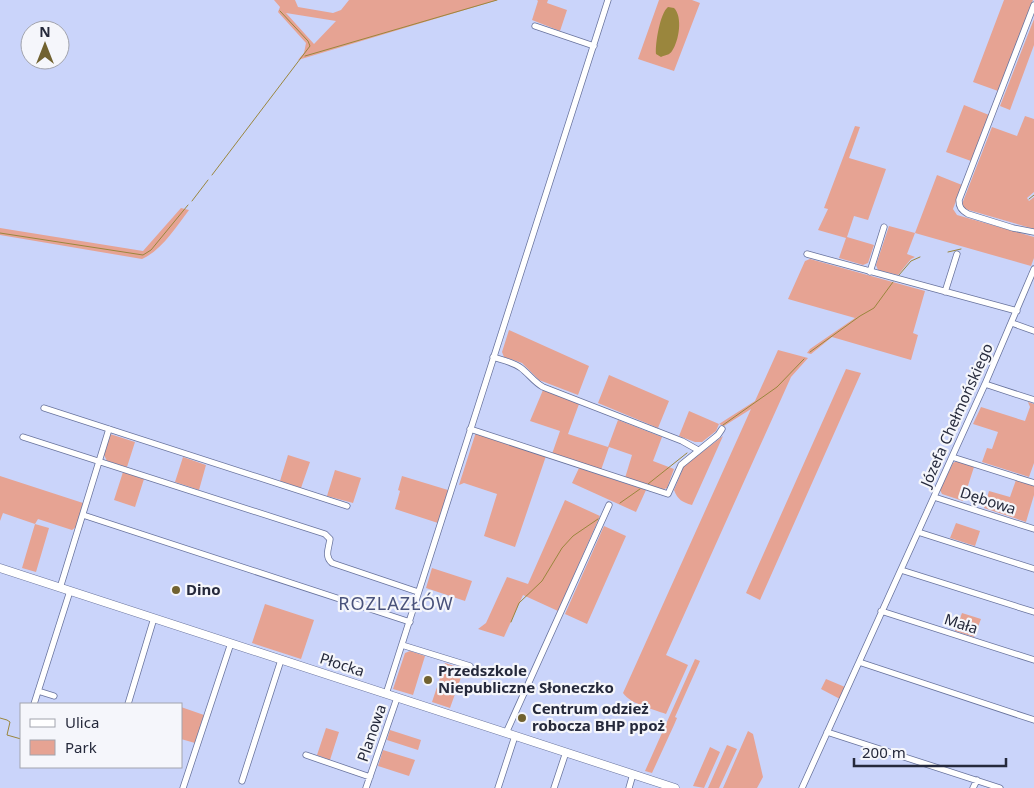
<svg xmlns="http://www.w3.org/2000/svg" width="1034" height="788" viewBox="0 0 1034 788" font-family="'Noto Sans',sans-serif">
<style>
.green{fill:#e6a393;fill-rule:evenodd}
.water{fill:#9a863d}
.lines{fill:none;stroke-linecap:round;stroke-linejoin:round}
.stream{stroke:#9a863d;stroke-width:1}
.street-casing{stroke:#68739d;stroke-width:7}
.secondary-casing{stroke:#68739d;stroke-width:9}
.street{stroke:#fff;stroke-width:5.5}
.secondary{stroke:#fff;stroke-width:8}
.poi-dot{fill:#716230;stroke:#f5f6fb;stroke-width:2}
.labels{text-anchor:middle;stroke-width:4.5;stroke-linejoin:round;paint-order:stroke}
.street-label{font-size:15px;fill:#25293b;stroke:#f5f6fb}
.poi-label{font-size:15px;font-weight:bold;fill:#25293b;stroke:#f5f6fb;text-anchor:start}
.quarter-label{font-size:18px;letter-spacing:1px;fill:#49527b;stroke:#f5f6fb}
</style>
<rect width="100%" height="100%" fill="#cad4fa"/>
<path class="green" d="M274 0H295L298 7 333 13 341 10 349 0H498L298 60 304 53 306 43 278 12 280 7ZM286 13 336 21 314 44Z
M537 0H548L547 3 567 10 560 31 532 20 538 1Z
M659 0H692L700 3 674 71 638 59Z
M1004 0H1033L998 91 973 82Z
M1034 19V45L1010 110 1000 106Z
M964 105 989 115 971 161 946 152Z
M1025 116 1034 119V192L1027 198 1029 201 1034 197V229L965 209 962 204 992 127 1017 136Z
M855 126 860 127 849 158 886 169 868 220 854 216 847 237 874 245 868 263 863 265 839 258 846 238 818 230 828 209 824 208Z
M937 175 962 185 953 209 957 215 1034 237V258L1031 266 915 233 907 254 915 257 911 259 898 275 878 270 876 265 889 226 915 233Z
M181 208 189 210C176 227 162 250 142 259L0 235V228L143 251Z
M810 259 925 291 913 333 918 335 911 360 832 337 811 354 807 353 810 349 855 318 788 299 805 261Z
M509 330 589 366 578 395 539 380 522 363 504 357 502 352Z
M778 350 808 358 791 377 666 655 688 665 666 714C653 709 632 705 623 693L751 409 724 426 719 424 716 431 702 442H695L679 436 689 411 719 424 755 401Z
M846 369 861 373 760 600 746 593Z
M609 375 669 401 658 428 598 403Z
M543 390 579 404 568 434 608 447 618 420 662 437 653 461 674 469 667 488 661 490 625 478 632 455 609 447 601 470 552 454 560 431 530 421Z
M1028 402 1034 404V463L1029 477 982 462 987 448 992 449 998 432 973 424 981 407 1025 421 1030 407Z
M476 432 546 456 515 547 484 536 497 494 464 483 459 485Z
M110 434 135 442 127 467 107 461 104 455Z
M723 436 692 505C682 502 678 500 674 490L684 466Z
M288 455 310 462 301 488 280 481Z
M183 457 206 465 199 490 175 482Z
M957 461 974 467 963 501 942 494 940 490 953 463Z
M579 468 646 490 636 512 572 483Z
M335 470 361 478 353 503 327 496Z
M123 472 144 479 135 507 114 500Z
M0 476 83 503 76 527 72 530 38 519 35 524 49 528 36 572 22 568 35 524 3 513 0 521Z
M402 476 448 490 438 523 395 509 400 491 398 490Z
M1016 480 1034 486V495L1026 522 984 508 989 491 1010 497Z
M565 500 600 516 558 611 523 595 504 637 478 629 486 623 507 577 528 584Z
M956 523 980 531 975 546 950 538Z
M604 526 626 536 587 624 565 614Z
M432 568 472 581 465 601 426 588Z
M265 604 314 620 301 659 252 643Z
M962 613 981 619 974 637 955 631Z
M410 651 425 656 413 695 393 689 405 653Z
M695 659 700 661 675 717 677 718 674 725 652 773 645 771Z
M445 663 464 669 450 708 432 702Z
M826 679 845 687 840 699 821 689Z
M181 707 204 715 195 743 181 739Z
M326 728 339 732 330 760 317 755Z
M390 730 421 740 418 750 387 740Z
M748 731 753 734 763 777 757 788H723Z
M727 745 737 749 719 788H708Z
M710 747 720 752 704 788 693 786Z
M383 750 415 760 409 776 378 766Z"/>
<path class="water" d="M668 7 674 8C683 17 679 41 672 51 670 55 665 55 661 57L656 54C655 44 660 13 668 7Z"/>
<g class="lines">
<path class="stream" d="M305 56 497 0
M212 175 310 46 308 41 280 11
M1029 199 1034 195
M192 201 208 180
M0 233 143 255 151 250 188 205
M948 252 961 249
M899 275 911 261 920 257
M810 352 860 316 874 308 893 282
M723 425 777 387 804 359
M648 484 687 453
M620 503 640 489
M511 622 519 603 542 581 562 548 573 536 598 519
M0 718 7 720 10 722 7 735 21 739"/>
<defs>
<path id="street" d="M1034 5 959 200C959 207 961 210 968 214L1013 228 1034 232
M535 26 594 46
M807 254 1017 311
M870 272 884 227
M945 292 957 254
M1012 323 1034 331
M493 357C502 360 513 362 521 368 529 374 534 382 543 387L682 441 698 450
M985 384 1034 400
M44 408 347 506
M470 429 668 494 681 465 718 435 722 429
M23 437 325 534 330 539C329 548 324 556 332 563L418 592
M952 457 1034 483
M934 497 1034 529
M83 515 410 622
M918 532 1034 569
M901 570 1034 612
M60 588 109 429
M881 611 1034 660
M402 645 470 666
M859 662 1034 720
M38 691 54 696
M386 694 608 0
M34 704 70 591
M128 704 154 618
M827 732 1000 788
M506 733 609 505
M306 755 370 777
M242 781 281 660
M183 788 231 643
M366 788 397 698
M498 788 515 736
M554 788 566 752
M629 788 633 774
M802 788 985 384 1034 269
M973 788 977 780"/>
<path id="secondary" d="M0 568 675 788"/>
</defs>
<use href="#street" class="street-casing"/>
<use href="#secondary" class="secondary-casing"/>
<use href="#street" class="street"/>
<use href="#secondary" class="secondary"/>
</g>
<g class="poi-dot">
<circle cx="176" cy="590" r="5"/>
<circle cx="428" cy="680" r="5"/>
<circle cx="522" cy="718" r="5"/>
</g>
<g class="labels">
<g class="street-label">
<text transform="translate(957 415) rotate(-66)" y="5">Józefa Chełmońskiego</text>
<text transform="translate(988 501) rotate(18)" y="5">Dębowa</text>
<text transform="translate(961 624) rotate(18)" y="5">Mała</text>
<text transform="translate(342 665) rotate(18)" y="5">Płocka</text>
<text transform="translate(372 733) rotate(-71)" y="5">Planowa</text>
</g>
<g class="poi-label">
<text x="186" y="595">Dino</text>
<text x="438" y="676">Przedszkole<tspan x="438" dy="17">Niepubliczne Słoneczko</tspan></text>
<text x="532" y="714">Centrum odzież<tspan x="532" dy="17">robocza BHP ppoż</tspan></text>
</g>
<g class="quarter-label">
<text x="396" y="610">ROZLAZŁÓW</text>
</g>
</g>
<rect x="20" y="703" width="162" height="65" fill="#f5f6fb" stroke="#a2a4ae"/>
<rect x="30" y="719" width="25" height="8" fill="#ffffff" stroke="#a2a4ae"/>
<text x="65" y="728" font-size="15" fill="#25293b">Ulica</text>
<rect x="30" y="740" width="25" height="15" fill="#e6a393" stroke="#a2a4ae"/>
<text x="65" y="753" font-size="15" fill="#25293b">Park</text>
<g transform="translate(45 45)"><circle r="24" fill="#f5f6fb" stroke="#a2a4ae"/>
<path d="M0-4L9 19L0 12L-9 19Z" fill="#716230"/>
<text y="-8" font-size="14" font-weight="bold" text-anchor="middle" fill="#25293b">N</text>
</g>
<path d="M854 758v8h152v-8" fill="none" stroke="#25293b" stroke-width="2.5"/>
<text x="862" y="758" font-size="15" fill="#25293b" stroke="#f5f6fb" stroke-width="4" paint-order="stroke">200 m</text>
</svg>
